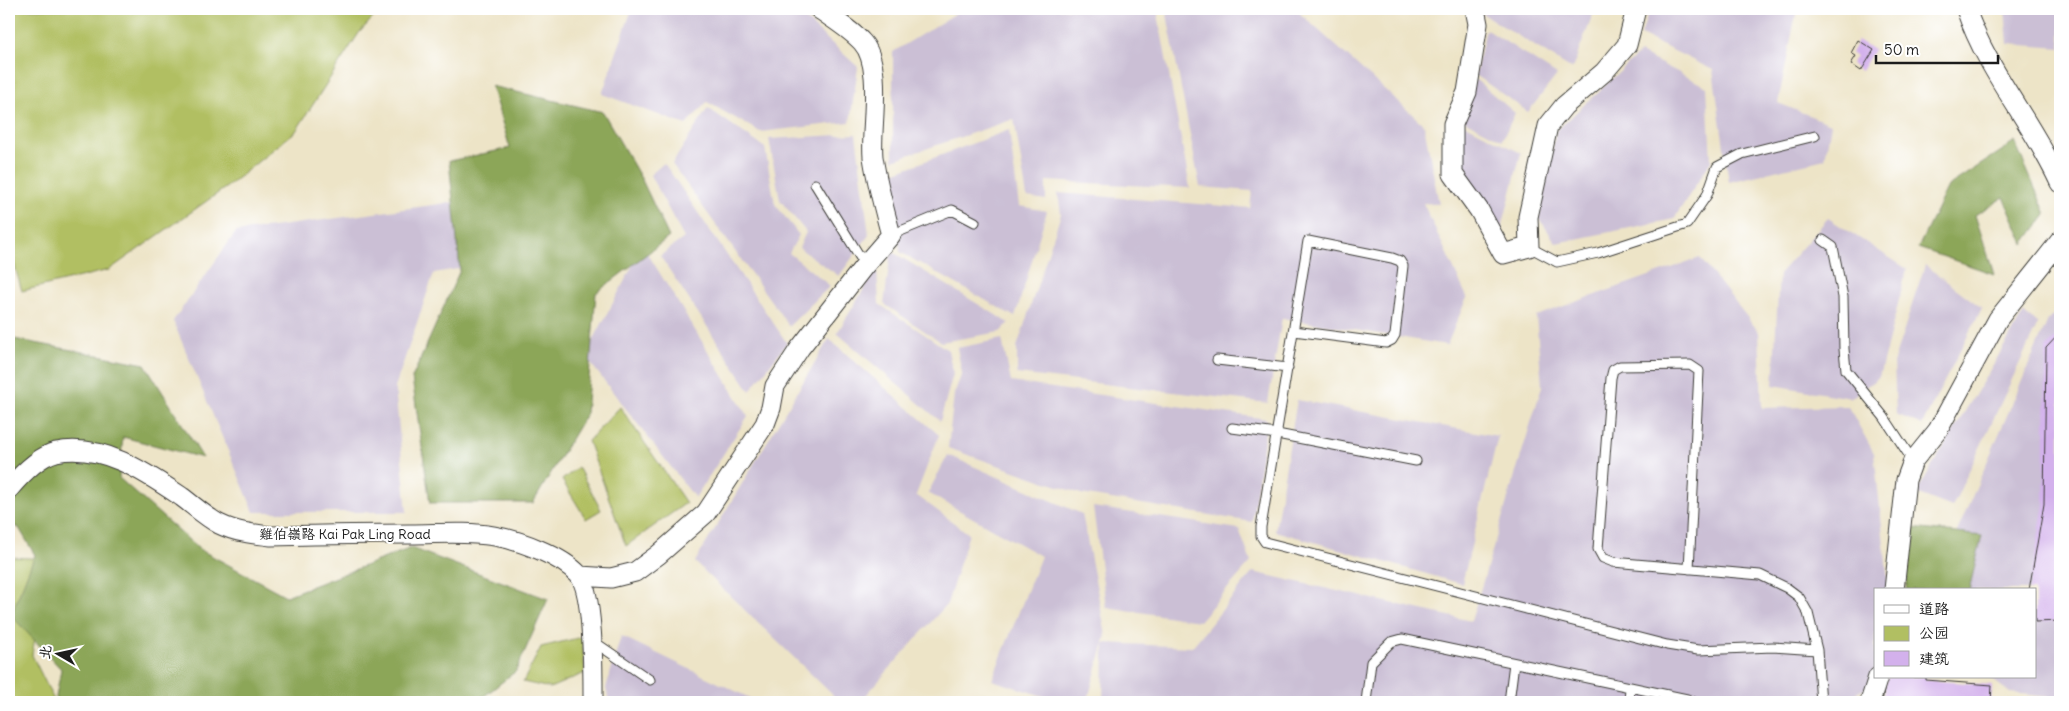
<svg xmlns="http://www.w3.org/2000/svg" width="2069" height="711" viewBox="0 0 2069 711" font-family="Delius,'LXGW WenKai TC',sans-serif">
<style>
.industrial{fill:#cbbfd5}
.green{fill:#b1bf62;stroke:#666e3f}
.forest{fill:#8ca658;stroke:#54613a}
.building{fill:#d3b1ec}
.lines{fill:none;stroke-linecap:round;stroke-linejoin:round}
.lane-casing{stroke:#3b3a36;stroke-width:11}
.street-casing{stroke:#3b3a36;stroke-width:21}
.lane{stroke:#fff;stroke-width:9}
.street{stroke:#fff;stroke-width:19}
.labels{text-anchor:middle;stroke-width:4;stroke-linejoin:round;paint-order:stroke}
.street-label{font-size:14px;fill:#1c1c1c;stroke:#fff}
</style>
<rect width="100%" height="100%" fill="#fff"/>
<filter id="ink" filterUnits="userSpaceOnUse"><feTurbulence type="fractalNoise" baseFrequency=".02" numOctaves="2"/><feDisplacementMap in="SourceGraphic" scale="10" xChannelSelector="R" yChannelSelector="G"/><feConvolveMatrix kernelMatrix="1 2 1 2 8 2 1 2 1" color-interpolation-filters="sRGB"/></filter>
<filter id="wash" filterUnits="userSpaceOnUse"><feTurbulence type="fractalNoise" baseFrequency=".0096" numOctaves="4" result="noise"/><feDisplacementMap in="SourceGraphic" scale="20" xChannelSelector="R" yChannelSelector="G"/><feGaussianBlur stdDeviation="1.12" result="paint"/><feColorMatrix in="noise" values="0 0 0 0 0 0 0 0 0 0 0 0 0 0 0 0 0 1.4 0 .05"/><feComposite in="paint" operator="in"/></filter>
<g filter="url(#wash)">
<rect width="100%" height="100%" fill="#ede4c7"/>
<path class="industrial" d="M632 9H794L858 67 850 122 760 132 707 102 686 125 602 94Z
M963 9H1157L1190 188 1046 181V200L1027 197 1014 119 893 160V52Z
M1166 9H1250L1259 13 1264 9H1295L1424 125 1439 204 1423 203 1467 297 1447 345 1282 318 1268 403 1017 374V347L1061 214 1058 193 1250 208 1252 191 1200 187Z
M1482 9H1587L1594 12 1572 69 1483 14Z
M1649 9H1797L1778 103 1831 124 1825 159 1729 182 1713 70 1641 35Z
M2005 9H2060V48L2008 44Z
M1486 29 1557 75 1528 112 1475 75Z
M1640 53 1707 87 1711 161 1674 219 1556 243 1539 218 1556 131Z
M1475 79 1515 113 1502 140 1460 118Z
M708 108 765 148 775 204 799 235 789 253 830 286 789 326 672 164Z
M1462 123 1521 153 1500 236 1453 188Z
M1009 130 1019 206 1047 211 1015 317 900 252 893 173Z
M856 134 869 235 839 276 799 248 806 232 780 200 769 139Z
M664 163 787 343 750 391 660 256 684 238 650 175Z
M469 200 475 266 434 273 395 387 407 512H254L173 321 236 232Z
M1828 218 1907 269 1879 377 1851 398 1773 385 1779 274Z
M643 246 748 416 695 498 585 356Z
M891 251 1009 323 1000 332 941 342 884 304Z
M1700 258 1759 332 1762 408 1848 406 1874 453 1889 590H1875V671L1872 685 1838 702H1103L1104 643 1087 702H1062L992 680 1041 556 928 493 948 455 1082 514 1106 635 1104 643 1192 647 1253 572 1471 621 1542 386 1536 316Z
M1925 265 1982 308 1922 425 1896 414 1894 360Z
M877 268 879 304 948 350 953 374 940 421 837 333Z
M2060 311V698L2010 693 1989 677H2035V590H1949L1951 546 2048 320Z
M2024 313 2038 324 1952 507 1916 493Z
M829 339 939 435 916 495 969 534 947 604 860 702H840L695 562Z
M1002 339 1011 382 1267 419 1252 522 1081 494 948 448 954 394 962 373 957 348Z
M1297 400 1498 436 1462 584 1275 531Z
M1093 507 1239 529 1251 562 1199 621 1106 607Z
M621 636 758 702H609L606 688Z"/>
<path class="green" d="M9 9H381L359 33 296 131 228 186 109 270 22 291 9 247Z
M620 407 686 503 626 546 588 441Z
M578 467 601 510 586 519 562 480Z
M9 557 49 559 32 655 55 702H9Z
M582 637 585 673 550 688 523 682 541 647Z"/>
<path class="forest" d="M491 86 603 112 642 180 669 237 596 293 586 414 533 503H430L412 378 460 270 449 161 510 148Z
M2015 142 2046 214 2024 244 2004 197 1975 215 1994 274 1918 248 1948 186Z
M9 338 145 364 203 458 123 437 119 478 199 549 286 596 411 548 548 599 516 671 477 702H55L61 669 11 615 35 555 19 528 9 524Z
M1913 528 1982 536 1969 590H1906Z"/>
<g id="blocks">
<path class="building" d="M1858 40 1874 50 1861 71 1851 64 1856 56 1851 53Z
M2060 333V621L2035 622V590H2029L2044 504 2046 348Z
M1889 677H1926V680L1992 685 1991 702H1882L1886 679Z"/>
</g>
</g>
<g filter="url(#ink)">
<use href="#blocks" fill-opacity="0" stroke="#3b3a36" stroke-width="1"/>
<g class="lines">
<defs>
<path id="lane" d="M815 184 865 265
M891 235 952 210 975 222
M1823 240 1833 247 1843 297 1844 349 1846 370 1884 417 1913 461
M1529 247 1557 262 1598 253 1687 224 1707 195 1717 167 1742 154 1815 136
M1294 331 1386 343 1392 340 1395 335 1403 266 1400 261 1392 258 1308 241 1261 527V536L1265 542 1667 645 1698 650 1773 647 1817 650
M1217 360 1288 368
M1232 428 1277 434 1416 461
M1689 569 1699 371 1690 365 1620 366 1613 370 1611 378 1598 549 1603 558 1613 562 1760 575 1787 588 1799 597 1808 613 1817 650 1821 702
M593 641 650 680
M1366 702 1371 662 1391 642 1402 639 1687 699 1694 702
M1509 702 1514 663
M1629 702 1630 687"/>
<path id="street" d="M1475 9 1478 24 1467 92 1453 124V174L1479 210 1503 254 1529 247 1528 217 1548 126 1564 106 1604 72 1627 45 1636 9
M1966 9C1987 72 2033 123 2060 183
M9 489C20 476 39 456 56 452 103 443 145 472 182 497 194 506 206 517 219 524 235 532 253 534 271 536 317 535 364 534 411 534 438 534 466 531 494 536 519 540 562 556 579 575 594 594 593 676 593 702
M580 576 611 578 635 572 658 555 706 513 765 424 771 408 775 386 800 348 865 265 891 235C884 209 877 184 873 157 870 127 884 66 862 42 850 29 833 19 819 9
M1894 590 1906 480 1913 461 1938 430 1998 319 2060 241
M1870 702 1878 677"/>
</defs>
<use href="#lane" class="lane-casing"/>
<use href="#street" class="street-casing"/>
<use href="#lane" class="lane"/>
<use href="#street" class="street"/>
</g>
</g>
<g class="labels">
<g class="street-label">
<text x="345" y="539">雞伯嶺路 Kai Pak Ling Road</text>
</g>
</g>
<rect width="2069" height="711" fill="none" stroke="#fff" stroke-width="30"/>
<rect x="1874" y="588" width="162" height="90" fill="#ffffff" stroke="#a4a4a4"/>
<rect x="1884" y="605" width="25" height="8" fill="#ffffff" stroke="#a4a4a4"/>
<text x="1919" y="614" font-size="15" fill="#1c1c1c">道路</text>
<rect x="1884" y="626" width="25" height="15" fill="#b1bf62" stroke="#a4a4a4"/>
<text x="1919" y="638" font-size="15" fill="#1c1c1c">公园</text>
<rect x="1884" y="651" width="25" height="15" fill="#d3b1ec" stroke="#a4a4a4"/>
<text x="1919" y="664" font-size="15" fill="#1c1c1c">建筑</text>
<g transform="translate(58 654) rotate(279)" stroke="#ffffff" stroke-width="4" paint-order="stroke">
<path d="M0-4L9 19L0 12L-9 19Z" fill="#1c1c1c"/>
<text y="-8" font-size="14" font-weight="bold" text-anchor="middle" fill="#1c1c1c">北</text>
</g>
<path d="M1876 55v8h122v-8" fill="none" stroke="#1c1c1c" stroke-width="2.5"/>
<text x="1884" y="55" font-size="15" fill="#1c1c1c" stroke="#ffffff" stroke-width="4" paint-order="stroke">50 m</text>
</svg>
